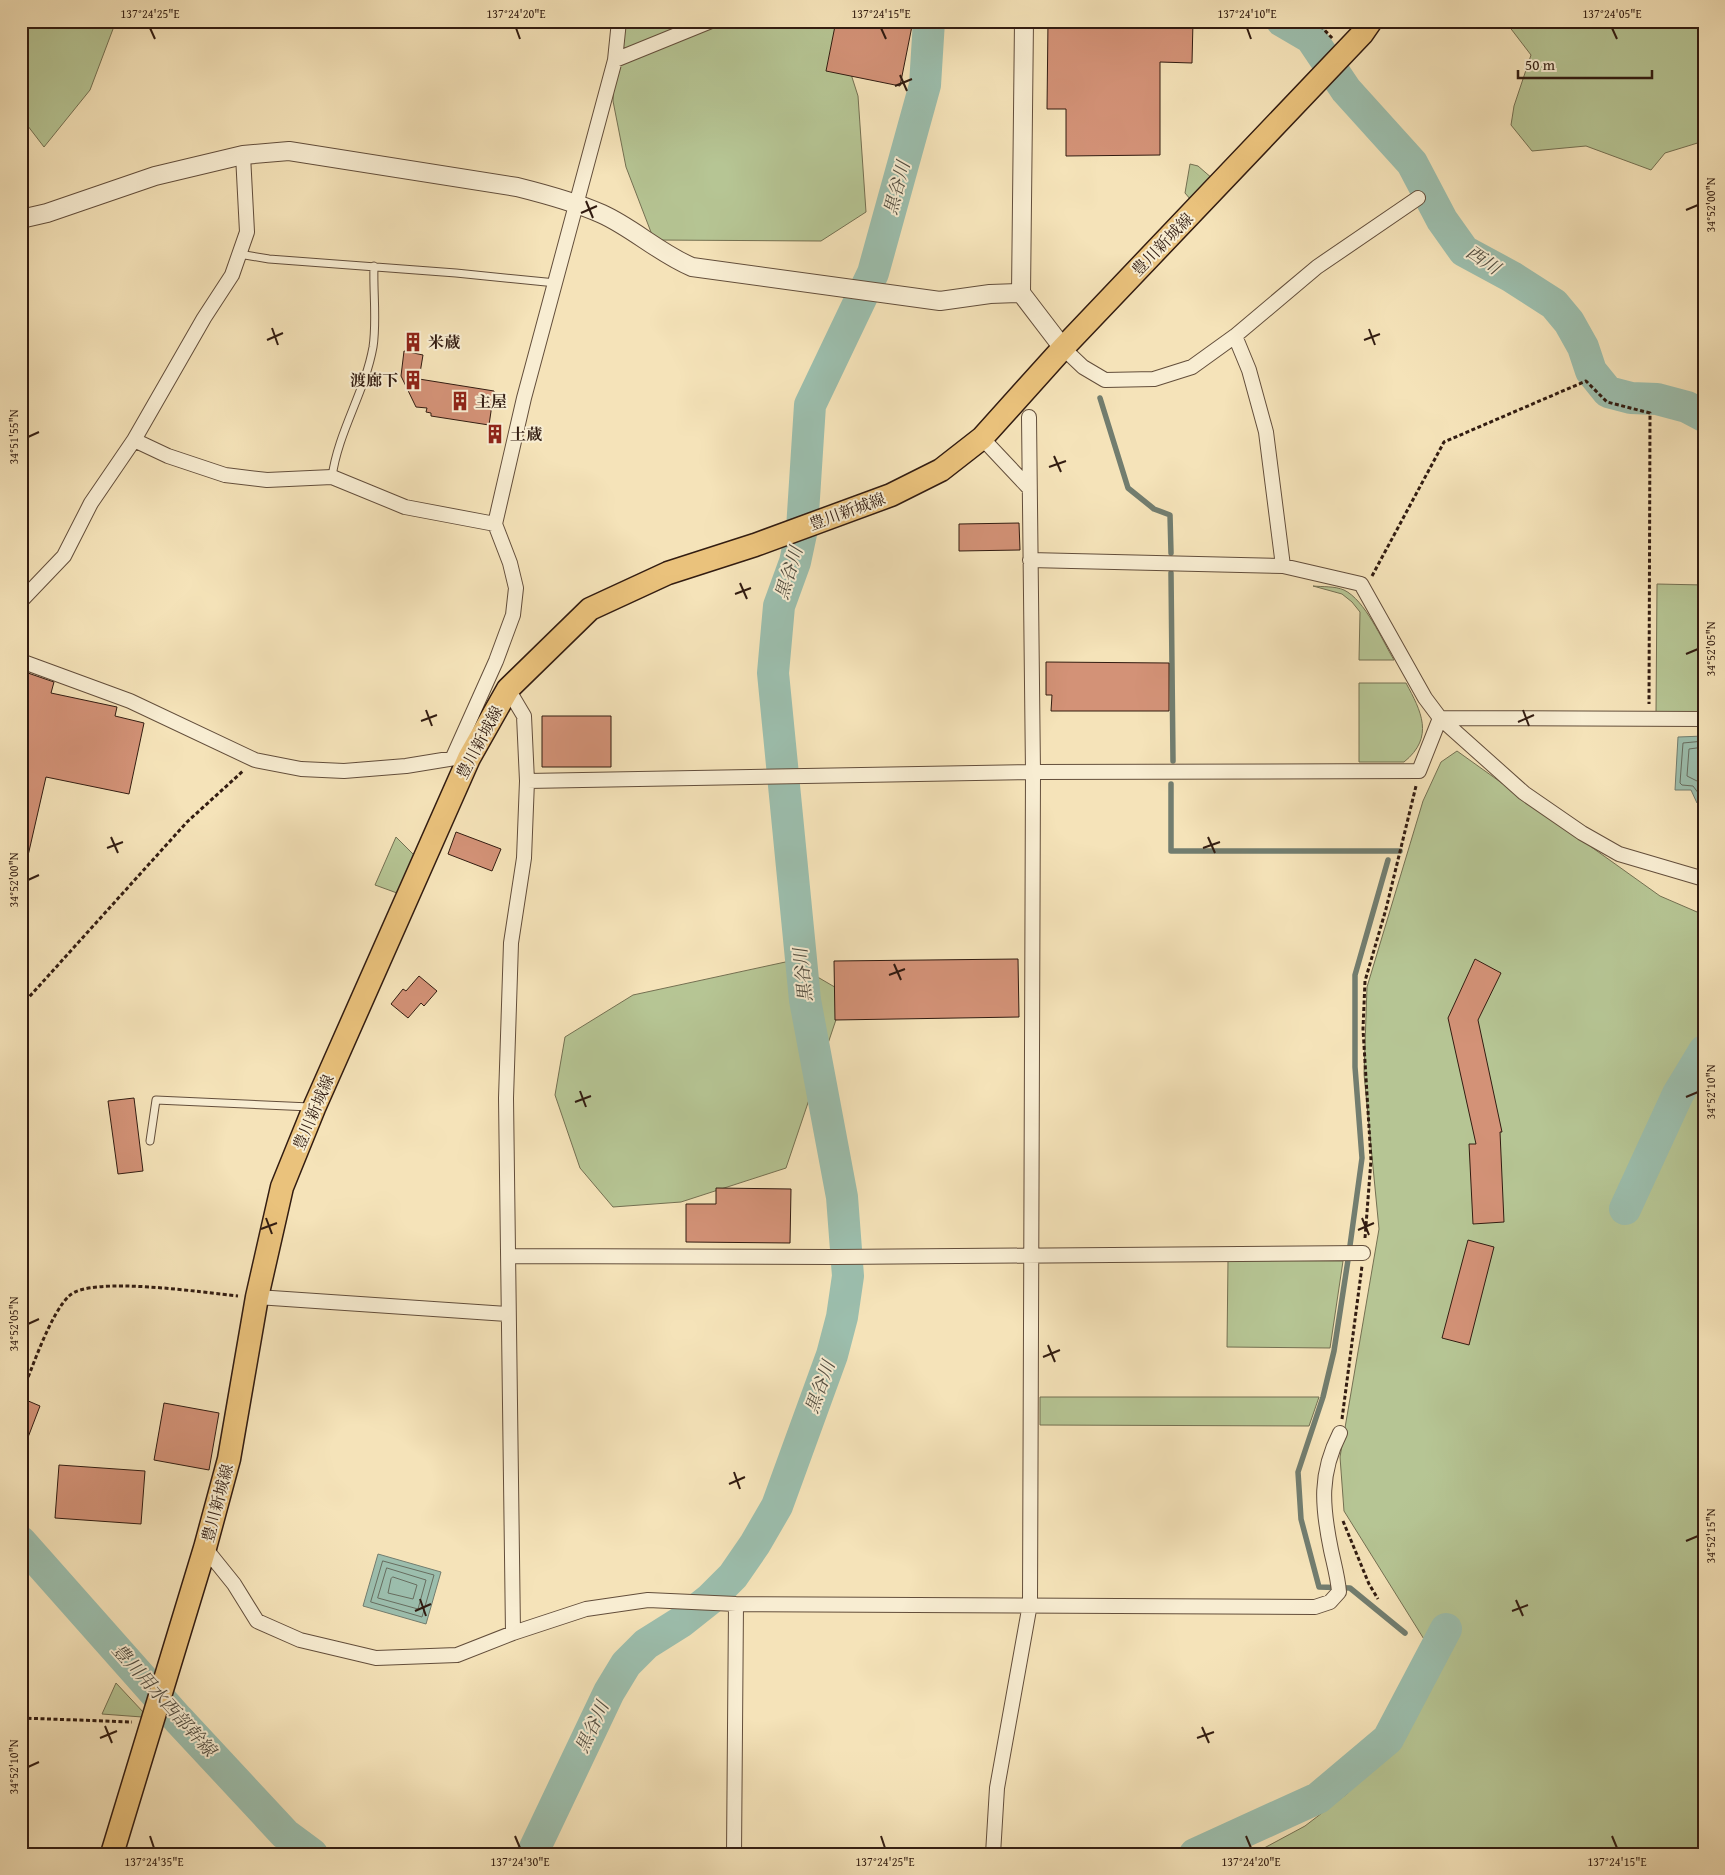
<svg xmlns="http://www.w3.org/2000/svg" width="1725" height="1875" viewBox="0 0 1725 1875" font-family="'Gentium Book Plus','Noto Serif JP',serif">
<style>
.green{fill:#b6c594;stroke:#747052}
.water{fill:#9cbead;stroke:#727d6f}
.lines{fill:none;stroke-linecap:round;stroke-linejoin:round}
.shore{stroke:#676d5f;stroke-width:1}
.stream{stroke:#727d6f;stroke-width:5.5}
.river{stroke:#9cbead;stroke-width:32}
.building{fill:#d39277;stroke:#321c11}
.service-casing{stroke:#634e3b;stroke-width:9}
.minor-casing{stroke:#634e3b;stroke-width:16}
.tertiary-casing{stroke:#634e3b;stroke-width:20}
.primary-casing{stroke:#321c11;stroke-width:25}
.path{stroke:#321c11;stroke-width:3;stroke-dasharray:4 2.5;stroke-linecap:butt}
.service{stroke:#f8edd2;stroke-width:7}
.minor{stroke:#f8edd2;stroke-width:14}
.tertiary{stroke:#f8edd2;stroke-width:18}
.primary{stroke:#eac27c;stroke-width:22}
.ticks{fill:none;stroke:#321c11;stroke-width:2}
.labels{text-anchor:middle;stroke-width:4;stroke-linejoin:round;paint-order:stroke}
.street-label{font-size:16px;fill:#321c11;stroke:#f8edd2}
.poi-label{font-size:16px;font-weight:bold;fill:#321c11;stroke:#f8edd2;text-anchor:start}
.water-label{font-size:18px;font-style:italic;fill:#524d40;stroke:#f8edd2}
.neatline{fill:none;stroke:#321c11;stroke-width:2}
.ticks-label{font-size:12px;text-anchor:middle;fill:#321c11}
</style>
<rect width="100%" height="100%" fill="#f5e3b9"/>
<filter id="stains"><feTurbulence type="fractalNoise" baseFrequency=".004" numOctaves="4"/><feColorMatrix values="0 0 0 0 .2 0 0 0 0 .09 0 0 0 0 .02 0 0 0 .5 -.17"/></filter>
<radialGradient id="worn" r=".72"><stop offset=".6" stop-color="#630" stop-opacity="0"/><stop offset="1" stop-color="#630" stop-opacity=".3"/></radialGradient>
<path class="green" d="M21 21H116L90 90 44 147 21 117Z
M617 21H834L858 96 866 212 821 241 654 240 626 167 613 101Z
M1505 21H1704V141L1665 153 1651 170 1586 146 1532 151 1511 125 1514 106 1531 55Z
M1190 164 1198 166 1213 179 1191 200 1185 193Z
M1657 584 1704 585V712H1656Z
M1313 586C1323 587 1335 586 1344 590 1365 600 1382 640 1394 660H1359L1360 612 1352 602 1342 594Z
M1359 683H1406C1421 711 1435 737 1404 762H1359Z
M1457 751 1660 896 1704 915V1854H1253L1305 1826 1348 1793 1401 1738 1437 1660 1344 1511 1340 1457 1379 1229 1364 1074 1367 987 1423 801 1441 762Z
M396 837 415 856 397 893 375 885Z
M790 961 845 993 786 1168 681 1202 613 1207 580 1168 555 1095 565 1037 633 995Z
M1228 1260 1343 1261 1330 1348 1227 1347Z
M1040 1397H1319L1309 1426 1040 1425Z
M116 1683 144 1713 142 1717 102 1714Z"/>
<path class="water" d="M1704 736V798L1697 803 1691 790H1675L1678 737Z
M378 1554 441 1572 426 1624 363 1606Z"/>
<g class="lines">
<path class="shore" d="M1704 741 1683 743 1680 783 1682 785 1693 786 1699 794H1704
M1704 747 1689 749 1687 776 1697 781 1704 788
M383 1561 434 1575 422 1617 371 1602Z
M387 1568 426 1580 418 1609 378 1598Z
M393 1577 417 1585 413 1599 388 1593 391 1579Z"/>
<path class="stream" d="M1100 398 1128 488 1154 509 1170 515 1171 553
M1171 573 1173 761
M1171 784V851H1400
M1388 860 1355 975V1067L1362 1158 1348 1260 1334 1351 1323 1397 1298 1472 1301 1519 1319 1587 1350 1588 1405 1633"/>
<path class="river" d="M1282 21 1311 38 1346 90 1412 163 1442 220 1464 251 1512 277 1554 304 1569 322 1583 347 1591 371 1608 392 1631 398 1657 399 1687 407 1704 416
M1625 1209 1678 1094 1704 1051
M21 1542 178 1719 285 1834 312 1854
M532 1854 609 1692 626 1664 646 1644 681 1622 710 1599 733 1576 755 1544 777 1506 832 1355 842 1317 848 1276 842 1197 805 1000 773 673 779 606 795 562 802 529 810 405 873 273 925 85 929 21
M1195 1854 1318 1798 1388 1739 1446 1629"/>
</g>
<path class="building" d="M836 21H913L900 86 826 71Z
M1048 21H1193L1192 63 1160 62V155L1066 156V109H1047Z
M404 351 423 355 419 379 494 391 489 425 431 416V413L426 412 427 408 416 407 401 376Z
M1019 523 1020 550 959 551V524Z
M1046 662 1169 663V711H1051L1052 695H1046Z
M25 672 54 682 51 693 117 707 115 716 144 723 129 794 46 777 27 860 21 859V687Z
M542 716H611V767H542Z
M456 832 501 849 492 871 448 854Z
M1018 959 1019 1017 835 1020 834 961Z
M1475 959 1501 973 1478 1020 1502 1132H1500L1504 1222 1473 1224 1469 1144H1476L1448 1018Z
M419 976 437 991 424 1006 421 1003 408 1018 391 1004 403 989 406 991Z
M134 1098 143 1171 118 1174 108 1101Z
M716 1188 791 1189 790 1243 686 1242V1204H716Z
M1468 1240 1494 1247 1469 1345 1442 1338Z
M26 1400 40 1406 22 1453 21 1413Z
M164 1403 219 1413 209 1470 154 1460Z
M59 1465 145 1471 141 1524 55 1518Z"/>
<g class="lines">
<defs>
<path id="service" d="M239 254 269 259 456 273 556 283
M332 477C338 432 365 392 373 347 377 321 373 292 374 266
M150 1141 156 1100 310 1107"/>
<path id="minor" d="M615 60 711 21
M1235 336 1249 370 1266 432 1283 566
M1063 348 1083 367 1105 380 1154 379 1192 367 1235 336 1317 267 1418 198
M982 438 1029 488
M134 440 168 456 225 475 267 480 332 477 405 507 495 524
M1030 560 1283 566 1361 584 1425 698 1440 718 1524 793 1582 833 1619 854 1704 879
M21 601 64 556 91 503 134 440 204 318 232 275 247 232 243 155
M21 661 130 701 255 760 301 769 344 771 406 766 461 757
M508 689 524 716 527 781 524 858 511 943 506 1098 513 1633
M1440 718 1704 719
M453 757 496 661 513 615 516 588 510 563 495 524 524 398 615 60 619 21
M527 781 1033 772 1419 771 1440 718
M509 1256 835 1257 1363 1253
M257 1297 507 1314
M205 1548 234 1584 257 1621 300 1640 376 1658 457 1655 513 1633 586 1609 648 1600 736 1604 1315 1607 1330 1602 1339 1592C1338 1578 1334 1564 1331 1550 1322 1506 1319 1474 1340 1433
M734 1854 736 1604
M993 1854 997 1788 1030 1604 1033 772 1029 417"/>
<path id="tertiary" d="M1024 21 1021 293 1063 348
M21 219 47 213 155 176 243 155 289 151 517 187C545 194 575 202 602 214 633 228 659 253 692 267L940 301 990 294 1021 293"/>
<path id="primary" d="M112 1854 205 1548 229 1459 257 1297 282 1187 314 1108 469 758 508 689 590 609 668 573 755 545 891 495 941 470 982 438 1063 348 1362 34 1371 21"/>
</defs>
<use href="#service" class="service-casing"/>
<use href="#minor" class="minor-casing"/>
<use href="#tertiary" class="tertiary-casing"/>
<use href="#primary" class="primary-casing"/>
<path class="path" d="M1316 21 1333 39
M1372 576 1444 442 1586 381 1607 402 1650 413 1649 704
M21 1006 187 822 243 771
M1365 1238 1371 1160 1363 1029 1365 981 1386 909 1416 786
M21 1395C32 1369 50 1314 69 1296 90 1275 206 1293 238 1296
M1342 1419 1362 1266
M1343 1521 1369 1584 1378 1599
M21 1718 132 1722"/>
<use href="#service" class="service"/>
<use href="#minor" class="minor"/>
<use href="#tertiary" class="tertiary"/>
<use href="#primary" class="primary"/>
</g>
<path class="ticks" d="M150 28 155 39M516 28 520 39M881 28 886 39M1247 28 1251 39M1612 28 1617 39M900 75 907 91M895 86 912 79M586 201 593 218M1686 210 1698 205M581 213 597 206M272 328 278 345M1369 329 1375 345M267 340 283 333M1364 340 1380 334M28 437 39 432M1054 456 1061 472M1049 467 1066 461M740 583 747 599M735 594 751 588M1686 654 1698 649M426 710 432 726M1523 710 1529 726M421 721 437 715M1518 722 1534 715M111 837 118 853M1208 837 1215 853M107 848 123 842M1203 848 1220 842M28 880 39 875M894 964 901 980M889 975 905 969M580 1091 586 1107M1686 1097 1698 1092M575 1102 591 1096M266 1218 272 1234M1362 1218 1369 1235M261 1229 277 1223M1358 1230 1374 1223M28 1324 39 1319M1048 1345 1055 1362M1043 1357 1060 1350M734 1472 740 1489M729 1484 745 1477M1686 1541 1698 1536M420 1599 426 1616M1516 1600 1523 1616M415 1611 431 1604M1512 1611 1528 1605M105 1726 112 1743M1202 1727 1209 1743M100 1738 117 1731M1197 1738 1214 1732M28 1767 39 1762M150 1836 154 1848M515 1836 520 1848M881 1836 885 1848M1246 1836 1251 1848M1612 1836 1617 1848"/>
<defs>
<symbol id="building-bare" viewBox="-9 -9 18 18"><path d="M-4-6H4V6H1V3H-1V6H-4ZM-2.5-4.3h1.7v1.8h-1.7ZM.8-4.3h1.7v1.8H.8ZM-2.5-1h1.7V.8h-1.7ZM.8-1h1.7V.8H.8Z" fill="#8f2418" stroke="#f8edd2" stroke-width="2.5" paint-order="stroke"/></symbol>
</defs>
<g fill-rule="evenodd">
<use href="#building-bare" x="399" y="328" width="28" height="28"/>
<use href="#building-bare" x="399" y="366" width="28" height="28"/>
<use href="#building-bare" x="446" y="387" width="28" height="28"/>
<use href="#building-bare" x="481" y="420" width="28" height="28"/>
</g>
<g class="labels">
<g class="street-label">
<text transform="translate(1162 244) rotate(-46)" y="6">豊川新城線</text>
<text transform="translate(847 511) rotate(-20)" y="6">豊川新城線</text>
<text transform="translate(479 742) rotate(-62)" y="6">豊川新城線</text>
<text transform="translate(313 1112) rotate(-67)" y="6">豊川新城線</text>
<text transform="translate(217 1503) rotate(-75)" y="6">豊川新城線</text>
</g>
<g class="poi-label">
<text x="428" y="348">米蔵</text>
<text x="398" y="386" text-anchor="end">渡廊下</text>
<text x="475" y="407">主屋</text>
<text x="510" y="440">土蔵</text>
</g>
<g class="water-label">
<text transform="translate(897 188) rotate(-75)" y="6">黒谷川</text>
<text transform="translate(1483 260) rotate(34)" y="6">西川</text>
<text transform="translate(789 573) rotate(-73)" y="6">黒谷川</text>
<text transform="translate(803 975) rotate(-96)" y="6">黒谷川</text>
<text transform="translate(820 1387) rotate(-70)" y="6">黒谷川</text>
<text transform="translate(164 1700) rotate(48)" y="6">豊川用水西部幹線</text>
<text transform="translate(592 1727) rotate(-65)" y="6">黒谷川</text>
</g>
</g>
<rect width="1725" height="1875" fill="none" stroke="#f5e3b9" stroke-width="55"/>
<path d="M1518 70v8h134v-8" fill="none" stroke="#321c11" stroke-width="2.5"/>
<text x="1525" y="70" font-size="15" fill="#321c11" stroke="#f8edd2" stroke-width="4" paint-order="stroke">50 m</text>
<rect x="28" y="28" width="1670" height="1820" class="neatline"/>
<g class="ticks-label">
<text x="150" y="18">137°24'25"E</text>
<text x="516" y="18">137°24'20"E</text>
<text x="881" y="18">137°24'15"E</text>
<text x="1247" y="18">137°24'10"E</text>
<text x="1612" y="18">137°24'05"E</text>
<text transform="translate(1711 205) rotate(-90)" y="4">34°52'00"N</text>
<text transform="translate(14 437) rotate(-90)" y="4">34°51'55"N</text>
<text transform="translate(1711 649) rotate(-90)" y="4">34°52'05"N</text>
<text transform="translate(14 880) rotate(-90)" y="4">34°52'00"N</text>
<text transform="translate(1711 1092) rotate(-90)" y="4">34°52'10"N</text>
<text transform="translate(14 1324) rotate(-90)" y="4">34°52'05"N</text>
<text transform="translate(1711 1536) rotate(-90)" y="4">34°52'15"N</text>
<text transform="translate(14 1767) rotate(-90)" y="4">34°52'10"N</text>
<text x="154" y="1866">137°24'35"E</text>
<text x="520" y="1866">137°24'30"E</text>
<text x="885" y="1866">137°24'25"E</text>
<text x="1251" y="1866">137°24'20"E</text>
<text x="1617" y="1866">137°24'15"E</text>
</g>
<rect width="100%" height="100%" filter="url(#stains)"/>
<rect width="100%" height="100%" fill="url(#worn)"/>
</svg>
